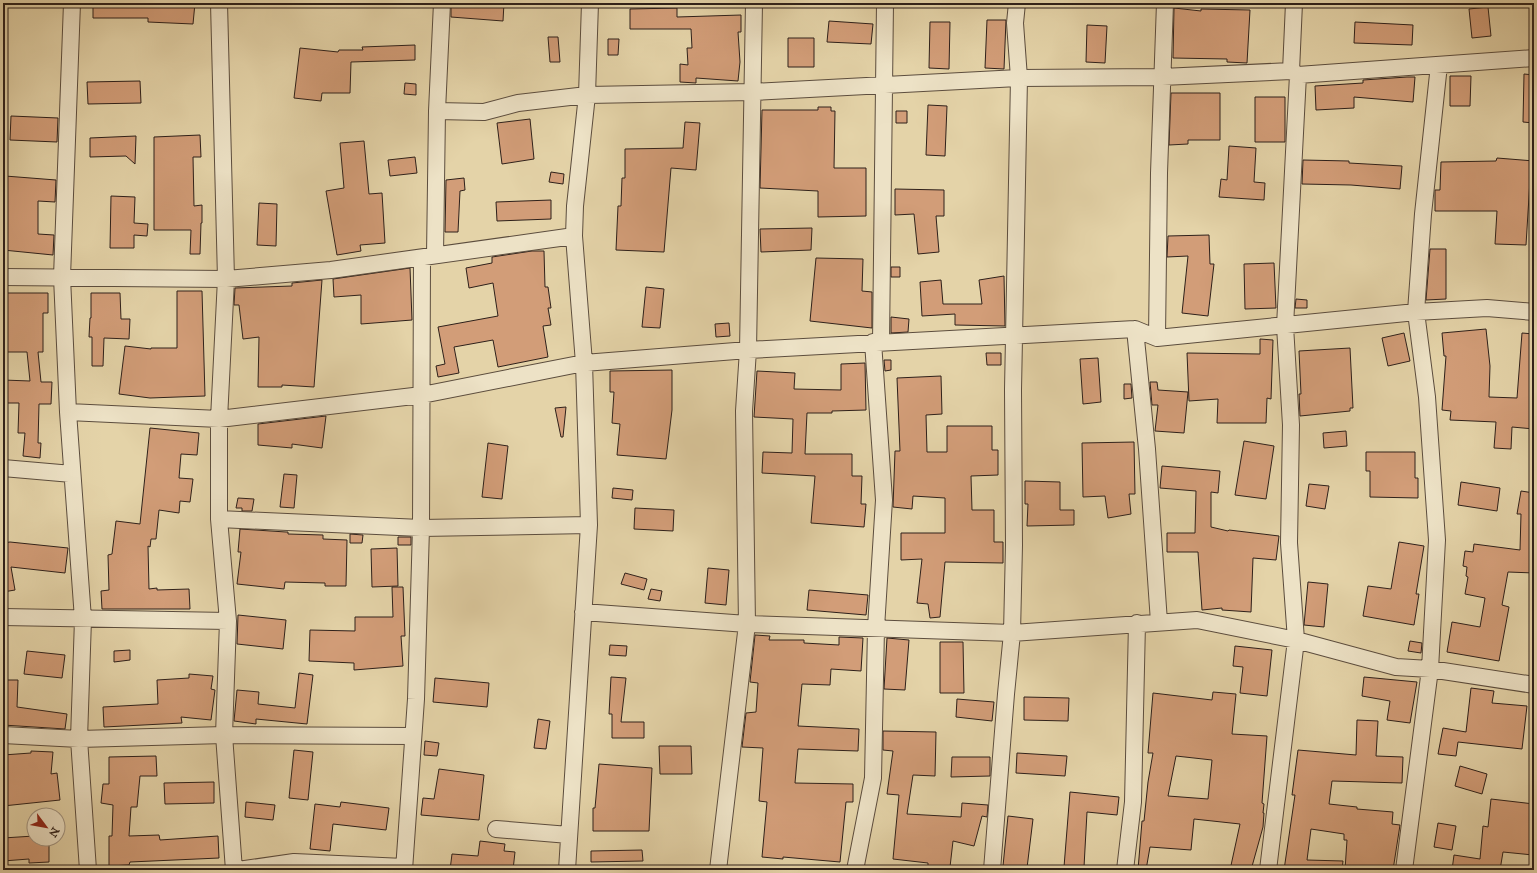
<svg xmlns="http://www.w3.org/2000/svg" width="1537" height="873" viewBox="0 0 1537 873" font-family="'IM FELL Great Primer',serif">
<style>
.building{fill:#d29d78;stroke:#2e201a;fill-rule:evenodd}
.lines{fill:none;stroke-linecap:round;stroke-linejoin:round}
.minor-casing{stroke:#5c4d3e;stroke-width:18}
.minor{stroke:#ede2c6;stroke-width:16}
</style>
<rect width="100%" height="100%" fill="#e4d3a8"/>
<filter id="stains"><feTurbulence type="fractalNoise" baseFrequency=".005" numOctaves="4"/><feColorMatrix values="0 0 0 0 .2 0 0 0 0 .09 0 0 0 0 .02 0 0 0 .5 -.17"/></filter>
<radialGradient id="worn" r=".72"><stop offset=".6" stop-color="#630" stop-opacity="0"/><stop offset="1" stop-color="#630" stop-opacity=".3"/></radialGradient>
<path class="building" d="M93 3H195L193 24 148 22V18H93Z
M451 3H504L503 21 451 17Z
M1488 7 1491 36 1472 38 1469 9Z
M677 8V17L741 15V32H738L740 62 738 81 696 78V83L680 82V64L688 65 687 48H692L691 29H630V9Z
M1174 8 1201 11V9L1250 10 1247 63 1227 62V59L1173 58Z
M987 20H1006L1004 69 985 68Z
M829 21 873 24 871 44 827 42Z
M930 22H950L949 69 929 68Z
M1355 22 1413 25 1412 45 1354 43Z
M1087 25 1107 26 1105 63 1086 62Z
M548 37H558L560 62H550Z
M788 38H814V67H788Z
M608 39H619L618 55H608Z
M415 45V60L351 62 350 93H322L321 101 294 98 300 48 338 52 339 50H363L362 47Z
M1524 74 1534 75V123L1523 122Z
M1450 76H1471L1470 106H1450Z
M1407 77H1415L1413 102 1354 97V108L1316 110 1315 86 1363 83V80Z
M140 81 141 103 88 104 87 82Z
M405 83 416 84V95L404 94Z
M1171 93H1220V140H1188V144L1169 145Z
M1255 97H1285V142H1255Z
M928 105 947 106 945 156 926 155Z
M818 107H831V111H835L834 168H866V216L818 217V191L760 188 762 110H818Z
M896 111H907V123H896Z
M11 116 58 118 57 142 10 140Z
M530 119 534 159 502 164 497 123Z
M685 122 700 123 696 170 671 168 664 252 616 250 618 206H621L622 178H625V149L683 148Z
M200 135 201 157H193L194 206 202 205V223H201L200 254H190L191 230H154V137Z
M136 136 135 164 126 156 90 157V138Z
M364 141 369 194 382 193 385 243 360 245 361 251 337 255 326 191 344 188 340 143Z
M1229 146 1256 148 1254 182 1265 183 1264 200 1219 197 1221 179 1227 180Z
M415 157 417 173 390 176 388 160Z
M1497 158 1534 161V181L1530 180 1526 245 1495 244 1497 211H1435V190H1440L1441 162 1496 161Z
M1303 160 1349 161V163L1402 166 1400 189 1351 185 1302 184Z
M551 172 564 174 563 184 549 182Z
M5 176 56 180 55 202 38 201V234L54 235 53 255 3 250Z
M464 178 465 190 460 191 458 232H445L446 180Z
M895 189 944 190V216H936L939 252 918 254 914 214 895 215Z
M111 196 135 197 134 223 148 224 147 236 134 235V248H110Z
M551 200V219L497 221 496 202Z
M259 203 277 204 276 246 257 245Z
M812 228 811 250 761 252 760 229Z
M1209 235 1210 264H1214L1208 316 1182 313 1188 256 1167 257 1168 236Z
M1430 249H1446V299L1426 300Z
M532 251H544L545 287H548L551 308H548L551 325 543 326 548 357 498 367 493 340 454 347 459 373 438 377 436 366 445 364 438 327 498 316 493 283 469 288 466 268 492 263V257Z
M816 258 863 259 862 291 872 292V328L810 321Z
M1274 263 1276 308 1245 309 1244 264Z
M891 267H900V277H891Z
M410 268 412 320 361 324V295L334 297 333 279Z
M1004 276 1005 326 955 325V314L922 316 920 282 941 280 943 304H982L979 280Z
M322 280 314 387 282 385V387H258L259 337 243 339 239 305H234L235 288 292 286V283Z
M646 287 664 289 660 328 642 327Z
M177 291H202L205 396 150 398 119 394 125 346 151 349V348H177Z
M3 293H48V313H43V352H38L41 382H52L51 404H39L38 443H41L40 458 23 456 25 433H18L19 403H3V380L30 381 27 352H3Z
M91 293H120L121 319H130L129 339 104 338 103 366H92V337H89L90 318H91Z
M1296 299 1307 300V308H1295Z
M891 317 909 319 908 332 891 333Z
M729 323 730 336 716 337 715 324Z
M1486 329 1490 366 1489 397 1517 398 1522 333 1534 334V429L1512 427 1511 449 1494 448 1496 422 1450 420 1451 411 1442 410 1446 356H1444L1442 333Z
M1404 333 1410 361 1388 366 1382 338Z
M1260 339 1273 340 1271 399 1267 398 1266 423H1217L1218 399 1189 401 1187 353 1260 354Z
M1350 348 1353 408H1350V411L1300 416 1299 394H1301L1299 351Z
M986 353H1001V365H987Z
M1098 358 1101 402 1083 404 1080 359Z
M884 360H891V370L885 371Z
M865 363 866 410 832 411V413H807L805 454H852V476H862L861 504H866L864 527 811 523 815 476 762 473 763 452 792 453 793 419 754 417 757 371 795 373 794 389 841 390V364Z
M672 370V410L666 459 617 455 620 424 612 423 614 392H610V371Z
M941 376 942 414 926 415 927 452H947V426H992V450H998V475L971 476 972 510H994V542H1003V563L945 562 940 617 930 618 928 604 917 603 922 559 901 560V533H945V498L913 496 912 509 893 507 895 451H900L897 378Z
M1150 382H1157L1158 390 1188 392 1184 433 1155 431 1158 405H1152Z
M1124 384H1131L1132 398 1124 399Z
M566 407 563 437H561L555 408Z
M326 416 322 448 292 444V448L258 445V424Z
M150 428 199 433 197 455 181 454 179 478 193 479 190 502 180 501 179 513 159 510 156 539H151L150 547 148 546 149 589 157 588V590L189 589 190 609H102L101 591 109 590 108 555 112 554 116 521 140 524Z
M1346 431 1347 446 1324 448 1323 433Z
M1244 441 1274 446 1266 499 1235 495Z
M1134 442 1135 494H1129L1131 514 1108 518 1105 496 1083 497 1082 443Z
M488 443 508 446 502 499 482 497Z
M1366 452H1415V478H1418V498L1370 497V471H1366Z
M1162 466 1220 471 1218 493 1211 492V527L1228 531 1229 530 1279 536 1276 560 1253 558 1251 612 1222 610V608L1202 610 1198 552H1167V533H1195L1196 491 1160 488Z
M284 474 297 475 294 508 280 507Z
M1025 481 1060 482V510H1074V525L1027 526 1028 504H1025Z
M1461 482 1500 488 1497 511 1458 505Z
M1309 484 1329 486 1325 509 1306 506Z
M613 488 633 490 632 500 612 498Z
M1521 491 1534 493V573L1508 572 1502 605 1509 607 1499 661 1447 652 1452 622 1480 627 1485 598 1465 594 1468 577 1466 576 1467 567 1463 566 1465 551 1473 552 1474 544 1520 550 1521 514H1517Z
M238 498 254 499 252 511H242V508H236Z
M635 508 674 510 673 531 634 529Z
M240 529 286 532H288V534L323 535V539L347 540 346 586H325V583L285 582 284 589 237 584 241 552H238Z
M350 534 363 535 362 543H350Z
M398 537H411V545H398Z
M10 542 68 548 65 573 11 567 15 590 3 592V543Z
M1399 542 1424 546 1416 594H1419L1414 625 1363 616 1368 586 1391 589Z
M397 548 398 586 372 587 371 549Z
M708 568 729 570 726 605 705 603Z
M625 573 647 579 644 590 621 584Z
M1308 582 1328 584 1324 627 1304 625Z
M392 587H403L405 636H401L403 666 354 670V663L309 661 310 630 355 631V617H393Z
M651 589 662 591 660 601 648 599Z
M809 590 868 595 866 615 807 610Z
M238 615 286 620 283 649 237 644Z
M755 635 770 636 769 640H804V643L839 645V637L863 638 861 671 831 669 830 685 802 684 798 726 859 729 858 751 798 749 795 783 853 784V802H846L840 862 783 857V859L762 857 767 802 759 801 763 748 742 747 746 713 756 712 758 683 750 682Z
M887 638 909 640 905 690 884 689Z
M1410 641 1422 643 1421 653 1408 651Z
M940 642H963L964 693H940Z
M610 645 627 646 626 656 609 655Z
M1235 646 1272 650 1267 696 1240 693 1243 667 1233 666Z
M130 650V660L114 662V651Z
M27 651 65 655 62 678 24 674Z
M299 673 313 675 307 724 256 719V724L234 721 237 690 259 692 258 704 295 708Z
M189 674 213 676 211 689 215 690 211 720 181 717 182 723 104 727 103 707 158 704 157 680 189 678Z
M611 677 626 678 621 722H644V738H612V714H609Z
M1364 677 1417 682 1410 723 1387 720 1390 701 1362 696Z
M435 678 489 683 487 707 433 702Z
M3 680H18L17 707 67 714 65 729 3 725Z
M1471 688 1494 691 1492 703 1527 706 1522 749 1458 742 1456 756 1438 754 1443 728 1466 732Z
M1213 692 1236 694 1232 734 1267 736 1262 803 1264 804 1263 813H1264L1263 827 1251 870H1230L1240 824 1194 819 1191 850 1150 847 1146 870H1138L1142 821H1144L1148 782 1153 753H1148L1153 693 1212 700ZM1176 756 1212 760 1208 799 1168 796Z
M1024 697 1069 698 1068 721 1024 720Z
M957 699 994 702 992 721 956 717Z
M538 719 550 721 546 749 534 748Z
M1357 720 1378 721 1376 756 1403 757 1402 783 1332 781 1329 804 1357 807V809L1393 812 1392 824 1400 825 1393 870H1345L1347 840H1344V834L1311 829 1307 860 1343 861 1342 870H1284L1295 795H1292L1298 750 1356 755Z
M883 731 936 732 935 776 913 775 907 814 961 817 962 803 988 805 987 817 982 816 974 846 953 841 950 867 928 866V863L893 859 899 795 887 794 893 751 883 750Z
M425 741 439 743 437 756 424 755Z
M659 746H691L692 774H660Z
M294 750 313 752 308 800 289 798Z
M31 751 53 752 51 774 57 773 60 800 3 806V755L31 753Z
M1017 753 1067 756 1065 776 1016 773Z
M156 756 157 776H140L137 807H131L129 836 159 835 160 840 218 836 219 858 130 862 129 865 109 866V836H112L113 805 101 803 103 784H109V757Z
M952 757H990V776L951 777Z
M599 764 652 768 649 831H593V808H595Z
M1460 766 1487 774 1482 794 1455 786Z
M439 769 484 775 479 820 421 815 423 798 434 799Z
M214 782V803L165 804 164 783Z
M1070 792 1119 797 1117 815 1087 812 1084 867H1064Z
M1491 799 1534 804 1533 855 1503 852 1500 870H1452L1454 855 1480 859 1483 826 1488 827Z
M246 802 275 805 273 820 245 817Z
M341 802 389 808 386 830 333 824 330 851 310 849 315 804 340 807Z
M1008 816 1033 819 1027 868 1003 866Z
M1438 823 1456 826 1452 850 1434 847Z
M34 836V839H49V862L29 863V859L3 861V838Z
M480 841 505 844 504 851 515 852 513 870H450L452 854 478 856Z
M642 850 643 861 591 862V851Z"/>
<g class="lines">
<defs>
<path id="minor" d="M72 3 62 277 68 412 83 619 79 739 88 870
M219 3 226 279 219 419V519L228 621 224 735 234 870
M754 3 748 350 744 411 747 624 1012 633 1197 620 1296 640 1396 667 1430 669 1534 685
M1291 71 1294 3
M437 111 484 112 518 103 587 95 752 92 1019 78 1162 77 1291 71 1298 75 1534 58
M435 255 437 111 442 3
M3 277 226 279 331 270 574 236
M1135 329 1147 449 1159 622
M1157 338 1159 173 1165 3
M881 342 885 3
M68 412 219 419 422 395 584 363 748 350 1135 329 1157 338 1416 312 1487 308 1534 312
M3 468 72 474
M219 519 421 528 589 525
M583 612 747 624 718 870
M3 617 228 621
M3 735 79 739 224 735 413 736
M496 829 569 835
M238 870 294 862 404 867
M404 870 416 699 421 528 422 258
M567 870 589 525 584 363 574 236 575 206 587 95 590 3
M855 870 873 778 876 628 884 500 873 342
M992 870 1006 694 1012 633 1014 545 1013 390 1019 78 1015 23 1017 3
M1125 870 1133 802 1137 623
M1268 870 1296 640 1289 543 1291 425 1285 326 1298 75
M1404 870 1430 669 1437 540 1427 397 1416 312 1423 214 1439 65"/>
</defs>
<use href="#minor" class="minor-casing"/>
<use href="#minor" class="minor"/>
</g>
<rect width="1537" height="873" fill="none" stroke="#e4d3a8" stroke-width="16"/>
<rect x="4" y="4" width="1529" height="865" fill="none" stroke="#2e201a" stroke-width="2"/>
<rect x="8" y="8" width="1521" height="857" fill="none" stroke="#2e201a"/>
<g transform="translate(46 827) rotate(122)"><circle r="19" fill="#ede2c6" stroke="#a19481"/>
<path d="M0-3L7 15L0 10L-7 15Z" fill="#8f2418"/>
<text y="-6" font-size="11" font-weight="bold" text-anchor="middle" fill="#2e201a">N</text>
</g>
<rect width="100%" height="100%" filter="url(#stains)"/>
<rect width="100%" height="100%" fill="url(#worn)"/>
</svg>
